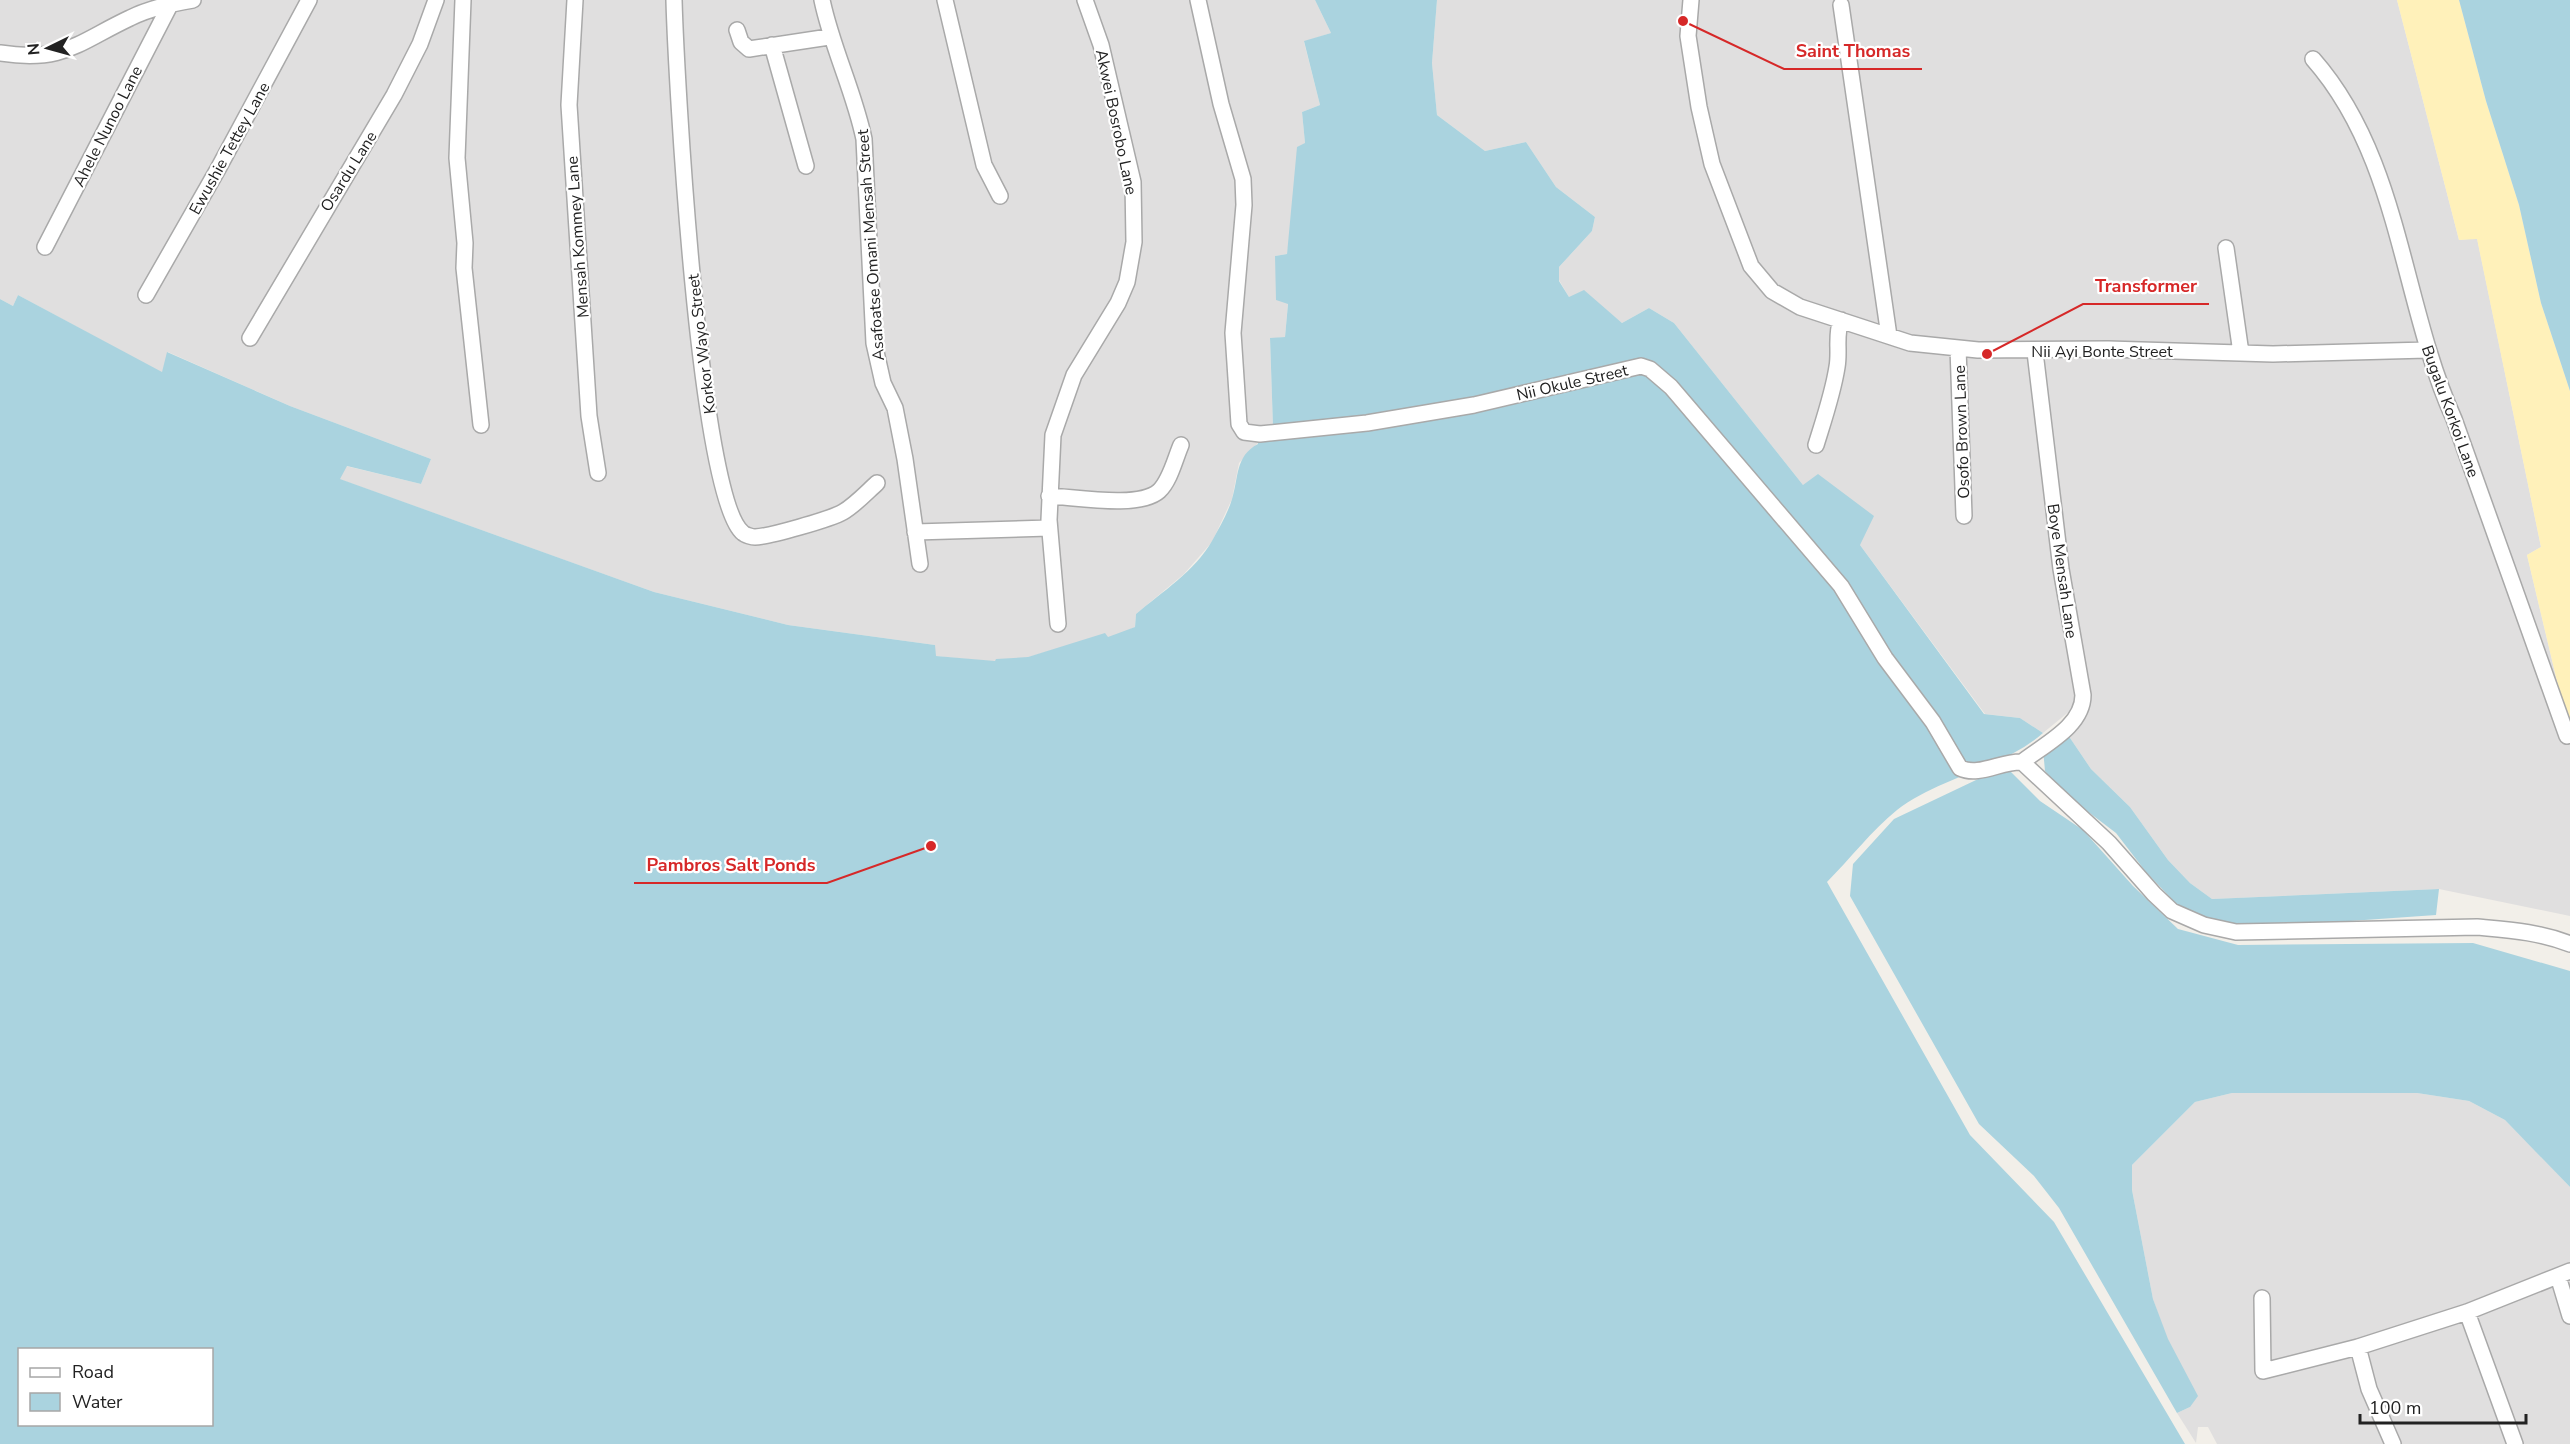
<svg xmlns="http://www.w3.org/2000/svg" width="2570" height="1444" viewBox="0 0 2570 1444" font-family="'Nunito Sans',sans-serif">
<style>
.residential{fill:#e0dfdf}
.sand{fill:#fff1ba}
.water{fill:#aad3df;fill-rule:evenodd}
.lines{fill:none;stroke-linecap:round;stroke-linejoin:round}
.minor-casing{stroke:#a9a9a9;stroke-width:18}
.minor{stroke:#fff;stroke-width:15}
.labels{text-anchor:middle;stroke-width:4.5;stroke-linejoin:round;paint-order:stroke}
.street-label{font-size:16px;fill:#222;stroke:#fff}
.leader{fill:none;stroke:#d62828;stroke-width:2}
.callout-dot{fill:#d62828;stroke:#fff;stroke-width:2}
.callout-label{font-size:18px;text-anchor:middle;font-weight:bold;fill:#d62828;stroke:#fff;stroke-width:4.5;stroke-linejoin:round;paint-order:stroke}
</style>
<rect width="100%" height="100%" fill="#f2efe9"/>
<path class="residential" d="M0 0H1315L1331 33 1304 42 1320 105 1302 112 1305 143 1287 254 1275 256 1288 303 1285 337 1270 339 1273 427 1239 463 1232 499 1212 542 1184 574 1136 614 1135 627 1107 640 1103 635 1008 663 935 656V645L788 625 654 592 339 479 346 466 421 484 431 459 290 406 168 352 162 373 18 295 13 306 0 299Z
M1437 0H2397L2459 240 2477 238 2541 547 2527 555 2570 736V916L2439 889 2212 899 2190 883 2168 860 2130 807 2091 769 2066 732 2090 706 2082 701 2043 733 2020 718 1985 714 1860 545 1803 485 1674 323 1649 308 1622 323 1605 309 1569 297 1559 280V267L1592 231 1595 217 1556 187 1526 142 1485 151 1437 115 1432 63Z
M2232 1093H2417L2469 1101 2505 1120 2551 1167 2570 1187V1444H2217L2208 1427H2198L2196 1443 2177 1413 2190 1407 2153 1299 2132 1190V1165L2195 1102Z"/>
<path class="sand" d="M2397 0H2459L2486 101 2519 205 2541 303 2570 391V736L2527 555 2541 547 2477 239 2459 240Z"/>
<path class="water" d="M1315 0H1437L1432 63 1437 115 1485 151 1526 142 1556 187 1595 217 1592 231 1559 267V281L1569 297 1584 290 1622 323 1649 308 1674 323 1803 485 1818 474 1874 516 1860 545 1984 714 2020 718 2043 733C2004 768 1940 777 1897 810 1873 829 1849 860 1827 882L1970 1135 2054 1222 2185 1444H0V299L13 306 18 295 162 372 167 352 290 406 431 459 421 484 347 466 340 479 654 592 788 625 935 645 936 656 995 661 996 659 1028 657 1105 633 1108 637 1135 627 1136 614C1162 592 1195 571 1212 541 1219 528 1228 513 1232 499 1239 477 1235 456 1258 444L1256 429 1273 427 1270 338 1285 337 1288 304 1276 300 1275 256 1287 254 1297 147 1305 143 1302 112 1320 105 1304 41 1331 33ZM20 1350H212V1424H20Z
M2459 0H2570V391L2541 303 2519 205 2486 101Z
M2066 732 2091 769 2130 807 2168 860 2190 883 2212 899 2439 889 2436 915 2250 928 2211 923 2185 913 2146 872 2116 833 2066 795 2045 771 2043 749Z
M1995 771 2011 772 2040 801 2083 830 2133 886 2178 929 2238 945 2473 943 2570 971V1187L2505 1120 2469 1101 2417 1093H2232L2195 1102 2132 1165V1190L2153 1299 2168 1339 2198 1396 2190 1407 2177 1413 2059 1208 2034 1176 1979 1124 1850 896 1853 864 1894 819Z"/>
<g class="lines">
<defs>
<path id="minor" d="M463 0 457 158 465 243 464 268 481 425
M575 0 569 105 589 416 598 473
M674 0C676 74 699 499 743 533 745 535 752 537 755 537 768 537 831 519 843 512 855 505 866 493 877 483
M822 0C832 48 854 91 864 139L874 343 883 383 895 408 905 459 920 564
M945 0 984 165 1000 196
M1198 0 1221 104 1243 179 1244 205 1233 333 1239 424 1244 432 1260 434 1367 423 1474 405 1641 366 1650 369 1671 387 1841 586 1885 658 1933 722 1960 768C1979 777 2001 761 2022 762L2109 843 2154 894 2172 911 2204 925 2236 932 2477 927C2509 930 2540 932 2570 944
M1691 0 1688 36 1699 107 1712 164 1751 266 1772 291 1800 307 1910 343 1978 350 2108 349 2273 354 2427 350
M1841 5 1889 336
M737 30 741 42 749 49 829 37
M772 45 806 166
M0 53C63 63 77 43 130 18 150 8 171 4 193 0
M2313 59C2401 159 2401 302 2454 419L2567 736
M45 247 170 5
M2226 248 2241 353
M146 295 218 169 309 0
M250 338 394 95 420 44 436 0
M1958 348 1964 516
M1816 445C1824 419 1833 393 1837 367 1840 351 1835 336 1841 320
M1049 496C1075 497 1139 509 1159 491 1170 481 1175 459 1181 445
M915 532 1049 528
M1058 624 1049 520 1053 435 1074 375 1118 303 1127 282 1134 242 1133 182 1101 45 1085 0
M2022 762C2045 744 2083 726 2083 695L2061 569 2035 352
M2558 1276 2570 1316
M2262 1298 2263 1371 2358 1347
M2467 1312 2515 1444
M2393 1444 2369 1389 2358 1347 2467 1312 2570 1271"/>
</defs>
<use href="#minor" class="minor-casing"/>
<use href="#minor" class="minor"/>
</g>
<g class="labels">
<g class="street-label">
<text transform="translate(1117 122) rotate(78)" y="6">Akwei Bosrobo Lane</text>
<text transform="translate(107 126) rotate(-63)" y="6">Ahele Nunoo Lane</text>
<text transform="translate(229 148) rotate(-61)" y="6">Ewushie Tettey Lane</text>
<text transform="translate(348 171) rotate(-58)" y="6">Osardu Lane</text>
<text transform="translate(577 237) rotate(-94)" y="6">Mensah Kommey Lane</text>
<text transform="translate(870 245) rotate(-94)" y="6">Asafoatse Omani Mensah Street</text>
<text transform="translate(701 344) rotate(-97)" y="6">Korkor Wayo Street</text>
<text x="2102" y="357">Nii Ayi Bonte Street</text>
<text transform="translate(1572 382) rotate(-13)" y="6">Nii Okule Street</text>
<text transform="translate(2451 411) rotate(70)" y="6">Bugalu Korkoi Lane</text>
<text transform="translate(1961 432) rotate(-92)" y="6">Osofo Brown Lane</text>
<text transform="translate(2063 571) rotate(82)" y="6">Boye Mensah Lane</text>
</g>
</g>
<path class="leader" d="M1683 21L1784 69H1922M1987 354L2083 304H2209M931 846L827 883H634"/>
<g class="callout-dot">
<circle cx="1683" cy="21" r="6"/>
<circle cx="1987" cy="354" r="6"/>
<circle cx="931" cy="846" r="6"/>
</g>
<g class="callout-label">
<text x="1853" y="57">Saint Thomas</text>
<text x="2146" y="292">Transformer</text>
<text x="731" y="871">Pambros Salt Ponds</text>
</g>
<rect x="18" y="1348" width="195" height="78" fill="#ffffff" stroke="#a7a7a7" stroke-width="1.5"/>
<rect x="30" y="1368" width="30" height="9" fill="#ffffff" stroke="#a7a7a7" stroke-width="1.5"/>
<text x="72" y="1378" font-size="18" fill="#222222">Road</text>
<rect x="30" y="1393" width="30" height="18" fill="#aad3df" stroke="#a7a7a7" stroke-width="1.5"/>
<text x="72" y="1408" font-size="18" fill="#222222">Water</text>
<g transform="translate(48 48) rotate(265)" stroke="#ffffff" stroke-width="4.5" paint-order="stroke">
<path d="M0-4.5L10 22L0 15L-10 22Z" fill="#222222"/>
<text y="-9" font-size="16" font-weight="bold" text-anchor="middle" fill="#222222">N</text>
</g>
<path d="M2360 1414v9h166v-9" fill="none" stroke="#222222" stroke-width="3"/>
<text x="2369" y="1414" font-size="18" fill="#222222" stroke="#ffffff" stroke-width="4.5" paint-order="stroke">100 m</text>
</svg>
